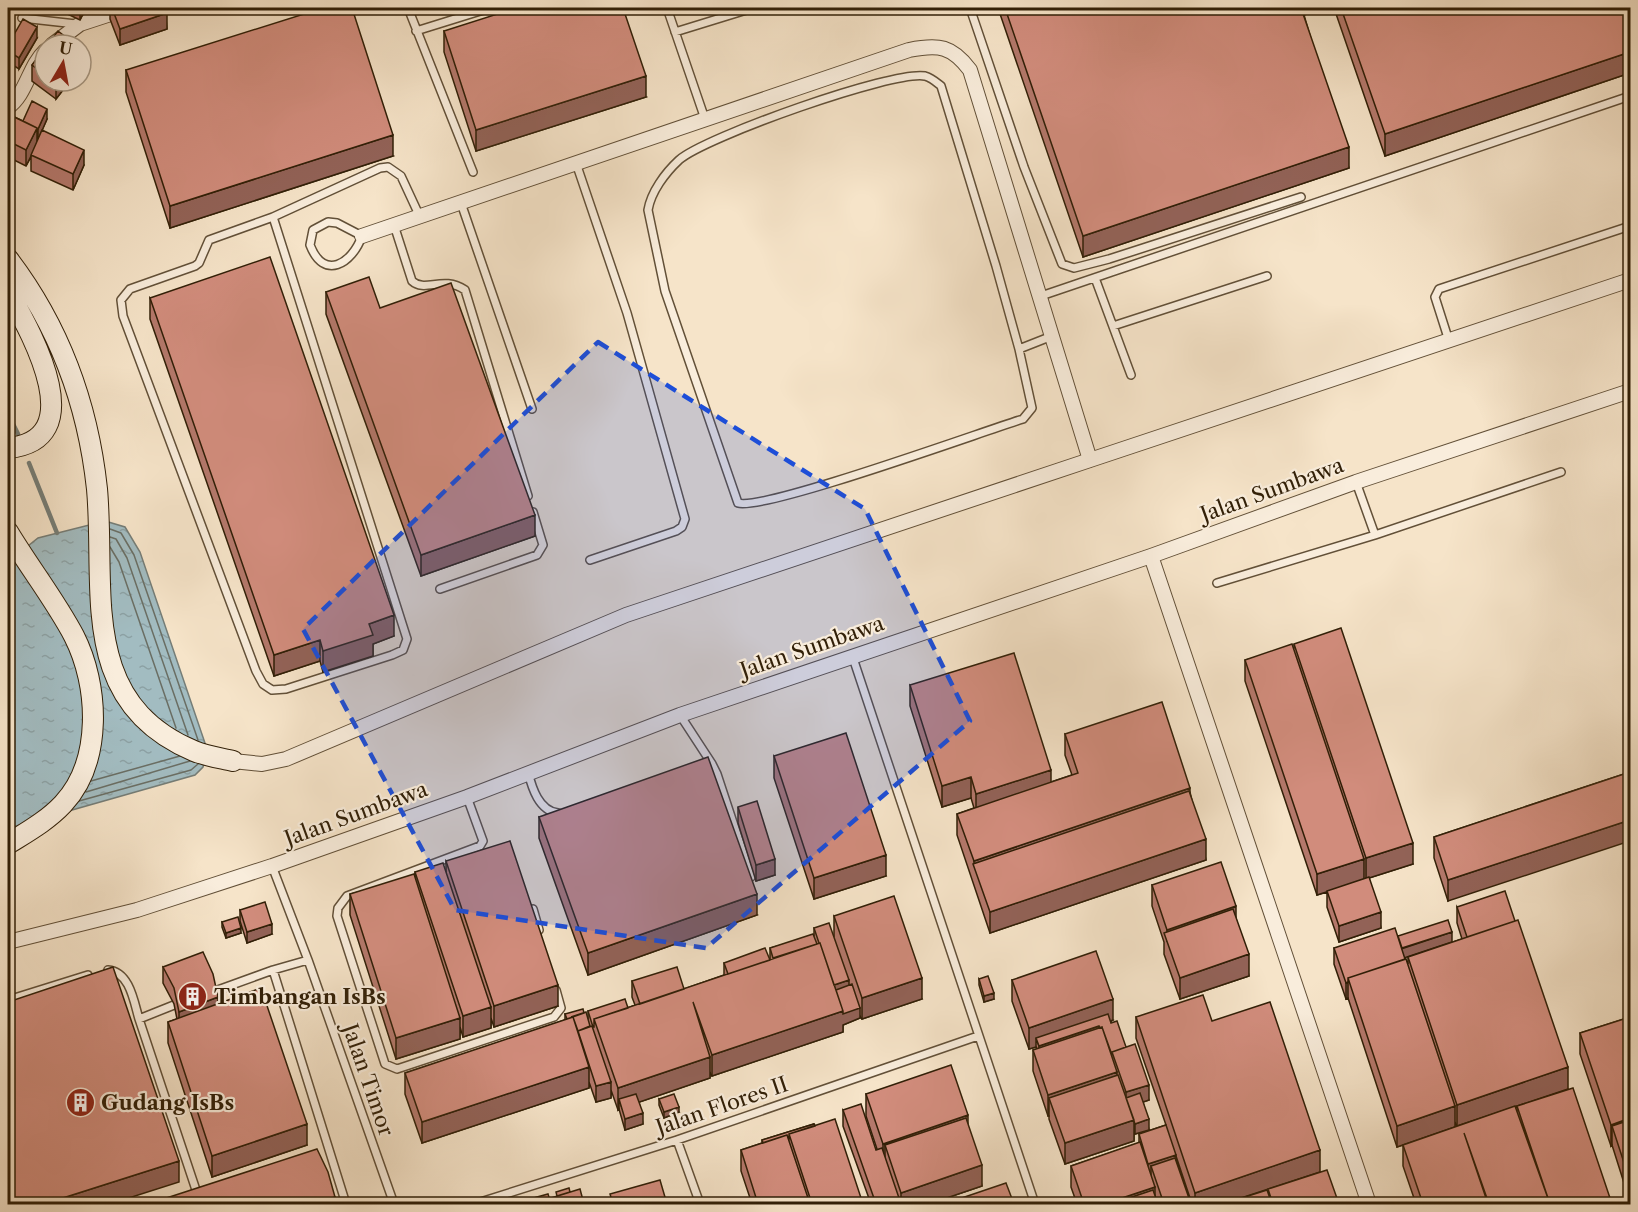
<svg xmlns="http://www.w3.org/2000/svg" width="1638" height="1212" viewBox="0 0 1638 1212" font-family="'Libre Caslon Text',serif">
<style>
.water{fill:url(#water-ripples);stroke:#757d77;stroke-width:1.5}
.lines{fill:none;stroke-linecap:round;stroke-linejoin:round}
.shore{stroke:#6a6e64;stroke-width:1.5}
.stream{stroke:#757d77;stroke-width:4.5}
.lane-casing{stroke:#625038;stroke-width:10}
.street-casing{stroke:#625038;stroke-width:16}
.secondary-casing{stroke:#311f07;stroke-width:22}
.lane{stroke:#f9eddc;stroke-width:7}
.street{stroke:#f9eddc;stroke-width:14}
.secondary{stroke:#f9eddc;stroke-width:20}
.wall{fill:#b4786b;stroke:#311f07;stroke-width:1.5}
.shaded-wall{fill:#926257;stroke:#311f07;stroke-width:1.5}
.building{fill:#d18c7c;stroke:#311f07;stroke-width:1.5}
.marked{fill:#1d4ed8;fill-opacity:0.2;stroke:#1d4ed8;stroke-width:4.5;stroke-dasharray:12 8;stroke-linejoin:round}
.labels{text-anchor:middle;stroke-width:4.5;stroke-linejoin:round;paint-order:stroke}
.street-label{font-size:21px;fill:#311f07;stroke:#f9eddc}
.poi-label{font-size:21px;font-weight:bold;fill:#311f07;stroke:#f9eddc;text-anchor:start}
</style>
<defs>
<pattern id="water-ripples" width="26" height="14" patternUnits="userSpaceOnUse" patternTransform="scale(1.5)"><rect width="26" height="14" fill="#a2bcc1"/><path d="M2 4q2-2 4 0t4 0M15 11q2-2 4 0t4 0" fill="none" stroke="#8ca1a4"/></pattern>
</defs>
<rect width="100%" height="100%" fill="#f6e4c9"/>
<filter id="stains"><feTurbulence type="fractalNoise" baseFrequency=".00333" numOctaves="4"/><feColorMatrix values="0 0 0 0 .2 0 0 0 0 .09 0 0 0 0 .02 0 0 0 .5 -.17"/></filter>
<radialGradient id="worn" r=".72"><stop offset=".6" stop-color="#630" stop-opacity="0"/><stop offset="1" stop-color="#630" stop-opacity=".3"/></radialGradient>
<path class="water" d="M105 521 125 527 140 552 207 749 203 767 195 775 9 828 8 562 38 538Z"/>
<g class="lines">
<path class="shore" d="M110 529 121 533 134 555 198 740
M110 537 116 539 127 558 188 735
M110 547 119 562 176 728
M91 781 180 756
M86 792 190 761
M79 801 191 770 198 764"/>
<path class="stream" d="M8 414 18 434
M29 463 57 533"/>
<defs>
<path id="lane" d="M408 8 473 172
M667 8 705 119
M970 8 1024 167 1062 264 1074 268 1109 259 1301 197
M22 18 76 24
M416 31 490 8
M675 32 753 8
M576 163 627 313 685 519 682 527 676 531 590 560
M461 203 532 409
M273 217 407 639 403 650 392 655 286 689 272 690 263 684 256 671 123 316 121 300 130 289 195 266 199 263 209 240Z
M273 217 380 168 388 167 401 176 420 217
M328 222 337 223 362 236C352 264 324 281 310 245L313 230Z
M394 225 412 281C425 293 443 275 465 290L528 496
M1095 278 1131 375
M1038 297 1630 96
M1113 326 1267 276
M1449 341 1435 297 1439 289 1630 226
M1019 349 996 266 941 86C936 82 932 78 925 76 893 70 705 137 679 160 665 173 651 192 648 210L665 291 738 503C764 511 981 432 1023 419L1032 408 1019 349 1052 336
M1356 482 1375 535 1561 472
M1217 583 1375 535
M440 589 537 555 543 545 533 512
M852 655 1035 1204
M680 715 712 764
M703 767 712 764 717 774 751 877
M528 772C532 788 539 811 558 813
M467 797 483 841 480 846 347 896 338 908 337 916 385 1064 397 1069 554 1017 561 1008 556 990
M272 866 308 960 394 1204
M533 909 539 930
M108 970C130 972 134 1002 139 1019L174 1005
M273 970 308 960
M215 991 273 970 346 1204
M8 1000 88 975
M139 1019 198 1196
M677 1140 700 1204
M474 1204 677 1140 978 1036"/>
<path id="street" d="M52 45 80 24 129 8
M8 107C26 95 29 66 45 51
M362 236 909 50C939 44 952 46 970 70L1090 460 1630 280
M1151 556 1369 1204
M233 761 262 764 286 759 626 615 1090 460
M8 942 137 910 272 866 467 797 680 715 1151 556 1356 482 1630 391"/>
<path id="secondary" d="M8 259C59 326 88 405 97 489 106 589 77 702 194 751 206 756 220 758 233 761
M8 291C30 331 93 440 8 448
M8 532C29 567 55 600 74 636 99 685 103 761 63 804 47 821 27 832 8 844"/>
</defs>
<use href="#lane" class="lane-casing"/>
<use href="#street" class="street-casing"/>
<use href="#secondary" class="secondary-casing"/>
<use href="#lane" class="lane"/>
<use href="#street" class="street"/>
<use href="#secondary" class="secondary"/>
</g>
<path class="wall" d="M59 8H86L80 20 59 10Z
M110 8H165L167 29 120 45 110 19Z
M998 8H1326L1304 15 1349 168 1083 257Z
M1334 8H1630V73L1385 156Z
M444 31 646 97 476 151 444 52Z
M37 38 19 69 8 62V45Z
M45 48V81H70L56 99 32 81V65Z
M126 70 393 156 170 228 126 92Z
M8 114 23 121 47 119 42 130 84 165 73 190 31 171V157L26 166 8 157Z
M326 292 380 308 535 536 421 576 326 314Z
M150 298 394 636 373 644V656L323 672 320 661 274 676 150 319Z
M1294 644 1413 864 1369 878 1381 928 1339 942 1327 907V892L1317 895 1245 681V660L1294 648Z
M910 685 1051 782 1072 775 1065 755V734L1190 792 1206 860 990 933 957 835V814L974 808 971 798 942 807 910 706Z
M774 756 886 876 814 899 774 778Z
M1630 772 1448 901 1434 858V837Z
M738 807 775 875 756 881 738 823Z
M539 817 757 915 588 975 539 838Z
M446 861 558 1006 494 1027 491 1018V1028L463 1037 460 1027V1039L396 1059 350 915V894L415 878V872L446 874Z
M1152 885 1236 918 1249 976 1180 999 1164 954V942L1152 906Z
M1457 907 1568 1089 1457 1126 1455 1122V1127L1517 1111V1106L1612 1204H1416L1403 1166V1145L1418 1140 1397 1147 1348 998 1346 999 1334 964V948L1405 958 1408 964V957L1462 939 1457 923Z
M240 910 272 934 247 943 240 921Z
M834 916 922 999 862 1019 860 1016V1018L843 1025V1032L712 1076 710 1072V1078L639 1102 643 1124 625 1130 619 1109 618 1110 611 1090V1098L596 1102 589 1082V1088L422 1143 405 1094V1073L565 1020V1014L588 1020V1011L628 1008 635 1005 632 997V981L684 989 724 975V963L770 959V948L814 936V928L834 936Z
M222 922 241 933 226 938 222 927Z
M163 967 218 1004 307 1145 212 1177 168 1043V1022L177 1019 174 1004 163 983Z
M979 979 994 999 984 1002 979 985Z
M1012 980 1113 1020 1111 1021 1126 1047 1149 1100 1143 1102 1149 1130 1135 1134 1134 1132V1141L1065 1164 1049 1119V1116H1048L1033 1071V1050L1037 1049 1036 1047 1029 1049 1012 1001Z
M1136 1017 1212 1021 1320 1172 1223 1204H1192L1176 1156V1159L1191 1204H1077L1071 1187V1166L1139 1143V1134L1166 1125 1136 1038Z
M1630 1017V1202L1612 1145 1611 1146 1580 1054V1033Z
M866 1094 968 1126 982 1186 929 1204H871L843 1126V1110L876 1150 877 1149 866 1116Z
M659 1099 679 1112 664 1118 659 1105Z
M814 1124 863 1204H752L741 1171V1150L762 1143V1140Z"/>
<path class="shaded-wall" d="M81 8H86L80 20V9Z
M1297 8H1326L1297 17Z
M167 13V29L120 45V29Z
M37 27V38L19 69V58Z
M82 49V65L81 67V51Z
M1630 52V73L1385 156V134Z
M646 76V97L476 151V130Z
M58 81H70L56 99V83Z
M47 109V119L38 140V129Z
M37 128V144L26 166V150Z
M393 135V156L170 228V206Z
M1349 147V168L1083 257V236Z
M84 150V165L73 190V174Z
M535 515V536L421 576V555Z
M394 615V636L373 644V656L323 672V651L369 624Z
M320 640V661L274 676V655Z
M1051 770V791L976 816V794Z
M971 777V798L942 807V786Z
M1190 788V809L974 865V861Z
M1630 820V841L1448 901V880Z
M1206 839V860L990 933V912Z
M1413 843V864L1366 879V858Z
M886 855V876L814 899V878Z
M775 859V875L756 881V865Z
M1364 859V880L1317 895V874Z
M757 894V915L588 975V953Z
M1236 906V928L1167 941V930Z
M1381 912V928L1339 942V926Z
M272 924V934L247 943V932Z
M241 928V933L226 938V933Z
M1452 932V942L1401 959V949Z
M1249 954V976L1180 999V978Z
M922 978V999L862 1019V998Z
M849 980V996L837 1000 834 985Z
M1348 982V998L1346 999V983Z
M558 985V1006L494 1027V1006Z
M994 993V999L984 1002V996Z
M218 997V1013L179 1028V1012Z
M1113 999V1020L1039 1046 1036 1038V1047L1029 1049V1028Z
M491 1007V1028L463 1037V1016Z
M860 1008V1018L843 1025V1032L712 1076V1055L843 1011Z
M460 1018V1039L396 1059V1038Z
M1099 1026V1037L1039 1056V1046Z
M710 1057V1078L622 1108 619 1099V1109L618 1110V1088Z
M589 1067V1088L422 1143V1122Z
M1568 1067V1089L1457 1126V1105Z
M1117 1072V1093L1049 1098V1116H1048V1095Z
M611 1082V1098L596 1102V1086Z
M1149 1085V1100L1126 1108V1092Z
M1455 1106V1127L1397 1147V1126Z
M679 1107V1112L664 1118V1112Z
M643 1113V1124L625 1130V1119Z
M968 1115V1136L885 1145V1164L883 1165V1144Z
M1630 1118V1139L1612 1126V1145L1611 1146V1125Z
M1149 1119V1130L1135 1134V1124Z
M1134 1120V1141L1065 1164V1143Z
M307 1124V1145L212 1177V1156Z
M1320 1150V1172L1223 1204H1195V1193Z
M1176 1155V1171L1151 1166V1179L1148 1180V1164Z
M179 1161V1182L110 1204H44Z
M982 1165V1186L929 1204H901V1193Z
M1155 1187V1204H1104Z
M335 1197V1204H312Z
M899 1198V1204H880Z"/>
<path class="building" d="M112 8H165L167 13 120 29Z
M323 8H352L393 135 170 206 126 70Z
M516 8H623L646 76 476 130 444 31Z
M1005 8H1301L1349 147 1083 236Z
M1341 8H1630V52L1385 134Z
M23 19 37 27 19 58 8 51V45Z
M58 31 76 45H47Z
M45 48V75L32 65Z
M32 101 47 109 38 129 36 128H37L23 121Z
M8 114 37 128 26 150 8 141Z
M42 130 84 150 73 174 31 155Z
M270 257 394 615 369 624 373 635 323 651 320 640 274 655 150 298Z
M369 277 380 308 451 283 535 515 421 555 326 292Z
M1341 628 1413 843 1366 858 1294 644Z
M1292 644 1364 859 1317 874 1245 660Z
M1014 653 1051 770 976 794 971 777 942 786 910 685Z
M1162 702 1190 788 974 861 957 814 1078 773 1065 734Z
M846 733 886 855 814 878 774 756Z
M708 757 757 894 588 953 539 817Z
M1630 772V820L1448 880 1434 837Z
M1189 791 1206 839 990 912 973 864Z
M757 801 775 859 756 865 738 807Z
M510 841 558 985 494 1006 446 861Z
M1221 862 1236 906 1167 930 1152 885Z
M443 863 491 1007 463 1016 415 872Z
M414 874 460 1018 396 1038 350 894Z
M1369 877 1381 912 1339 926 1327 891Z
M1505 891 1515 921 1467 937 1457 907Z
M894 896 922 978 862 998 834 916Z
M265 902 272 924 247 932 240 910Z
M1233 909 1249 954 1180 978 1164 933Z
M238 917 241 928 226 933 222 922Z
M1448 920 1452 932 1402 948 1398 936Z
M1518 920 1568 1067 1457 1105 1408 957Z
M829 923 849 980 834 985 820 943H819L814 928Z
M1395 928 1405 959 1348 978V982L1346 983 1334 948Z
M813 934 817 944 773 958 770 948Z
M820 943 843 1011 712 1055 693 1002 710 1057 618 1088 594 1019Z
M765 948 770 960 728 974 724 963Z
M1096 951 1113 999 1029 1028 1012 980Z
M203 952 213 974 218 997 179 1012 174 988 163 967Z
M1406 959 1455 1106 1397 1126 1348 978Z
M113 967 179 1161 44 1204H8V1002Z
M677 967 684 989 640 1004 632 981Z
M988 976 994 993 984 996 979 979Z
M852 984 860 1008 843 1014V1011L836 990Z
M261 988 307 1124 212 1156 168 1022Z
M1203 995 1212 1021 1270 1002 1320 1150 1195 1193 1136 1017Z
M625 999 628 1008 594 1019V1027H593L588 1011Z
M583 1009 584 1013 567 1019 565 1014Z
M586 1012 590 1026 578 1031 573 1017H571Z
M1108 1014 1111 1023 1117 1021 1126 1047 1112 1052V1055L1102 1027 1100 1028 1099 1026 1039 1046 1036 1038Z
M573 1017 589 1067 422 1122 405 1073Z
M1630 1017V1118L1611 1125 1580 1033Z
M592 1026 611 1082 596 1086 578 1031Z
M1102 1027 1117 1072 1048 1095 1033 1050Z
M1135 1044 1149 1085 1126 1092 1112 1052Z
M951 1065 968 1115 883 1144 866 1094Z
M1118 1075 1134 1120 1065 1143 1049 1098Z
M1573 1088 1612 1204H1550L1517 1106Z
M1140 1093 1149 1119 1135 1124 1126 1098Z
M636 1094 643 1113 625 1119 619 1099Z
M674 1094 679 1107 664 1112 659 1099Z
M861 1104 876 1150 882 1148 899 1198 880 1204H876L843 1110Z
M1515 1106 1550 1204H1489L1464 1133 1488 1204H1423L1403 1145Z
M966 1118 982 1165 901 1193 885 1145Z
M835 1119 863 1204H812L789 1134Z
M1630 1120V1181L1612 1126Z
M814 1124 815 1126 789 1134V1141L787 1135 763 1143 762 1140Z
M1166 1125 1176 1155 1148 1164 1139 1134Z
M787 1135 810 1204H758L741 1150Z
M1140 1142 1155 1187 1104 1204H1084L1071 1166Z
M317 1149 328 1172 335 1197 312 1204H148Z
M1175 1158 1191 1204H1164L1151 1166Z
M1327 1170 1339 1204H1273L1268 1189Z
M660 1180 667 1204H613L610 1194Z
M1006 1183 1014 1204H944Z
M569 1188 570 1192 557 1196 556 1192Z
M580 1189 584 1204H553L551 1198Z
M1153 1190 1158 1204H1111Z
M1267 1190 1272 1204H1223Z
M548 1194 551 1204H512Z"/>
<path class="marked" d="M598 342 865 509 970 721 706 948 455 910 303 629Z"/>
<defs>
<symbol id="building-disc" viewBox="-11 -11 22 22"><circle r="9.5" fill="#8f2418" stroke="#f9eddc"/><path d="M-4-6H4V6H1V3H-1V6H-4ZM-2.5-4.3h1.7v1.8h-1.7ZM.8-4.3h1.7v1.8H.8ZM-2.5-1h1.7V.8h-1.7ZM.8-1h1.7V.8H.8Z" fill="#fff"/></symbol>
</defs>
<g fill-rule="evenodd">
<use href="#building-disc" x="176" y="980" width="33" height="33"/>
<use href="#building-disc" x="64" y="1086" width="33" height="33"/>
</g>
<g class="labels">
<g class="street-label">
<text transform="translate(1272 490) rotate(-20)" y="7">Jalan Sumbawa</text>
<text transform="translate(812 647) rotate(-19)" y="7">Jalan Sumbawa</text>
<text transform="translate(356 814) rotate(-20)" y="7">Jalan Sumbawa</text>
<text transform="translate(368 1080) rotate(71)" y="7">Jalan Timor</text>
<text transform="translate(722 1106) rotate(-19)" y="7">Jalan Flores II</text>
</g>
<g class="poi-label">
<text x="214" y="1004">Timbangan IsBs</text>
<text x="101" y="1110">Gudang IsBs</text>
</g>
</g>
<rect width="1638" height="1212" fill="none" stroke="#f6e4c9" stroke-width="30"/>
<rect x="9" y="9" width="1620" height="1194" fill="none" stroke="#311f07" stroke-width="3"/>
<rect x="15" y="15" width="1608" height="1182" fill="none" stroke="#311f07" stroke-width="1.5"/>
<g transform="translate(63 63) rotate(10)"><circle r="28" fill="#f9eddc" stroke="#a99b87" stroke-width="1.5"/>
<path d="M0-4.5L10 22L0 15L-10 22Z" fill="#8f2418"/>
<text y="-9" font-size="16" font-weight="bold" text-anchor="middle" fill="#311f07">U</text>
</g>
<rect width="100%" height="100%" filter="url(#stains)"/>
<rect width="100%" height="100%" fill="url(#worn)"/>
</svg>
